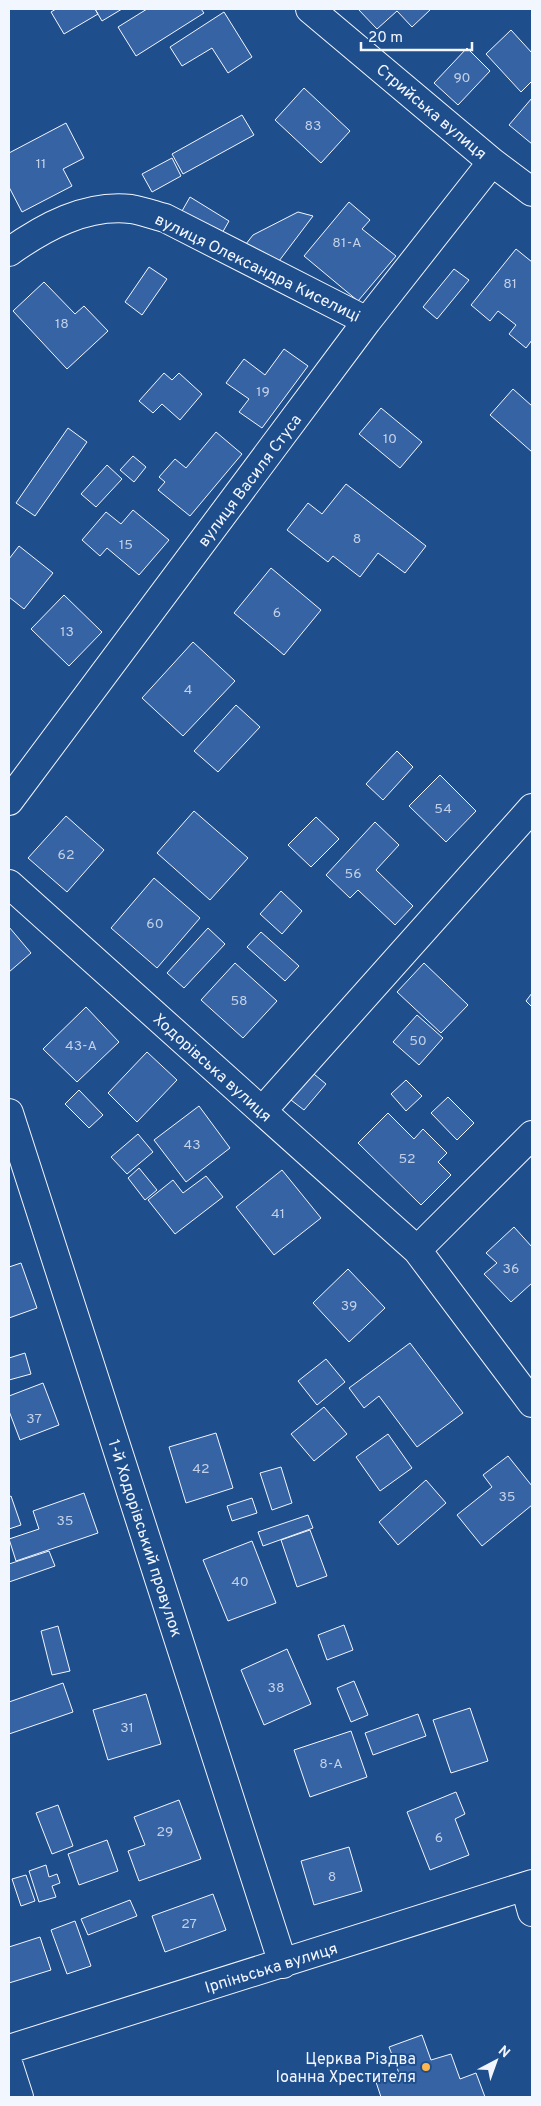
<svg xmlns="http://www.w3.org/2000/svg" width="541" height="2106" viewBox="0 0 541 2106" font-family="Overpass,sans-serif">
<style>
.building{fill:#3563a3;stroke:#f2f6ff}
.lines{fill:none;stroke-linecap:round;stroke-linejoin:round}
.minor-casing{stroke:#f2f6ff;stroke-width:30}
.minor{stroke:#1f4e8c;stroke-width:28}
.poi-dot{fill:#ffb74d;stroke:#1f4e8c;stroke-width:2}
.labels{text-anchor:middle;stroke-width:4;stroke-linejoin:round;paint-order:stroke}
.number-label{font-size:14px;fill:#c3d1e8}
.street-label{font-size:16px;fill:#f2f6ff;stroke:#1f4e8c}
.poi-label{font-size:16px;fill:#f2f6ff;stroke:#1f4e8c;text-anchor:end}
</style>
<rect width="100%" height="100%" fill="#1f4e8c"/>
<path class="building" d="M56 9H95L98 14 64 34 51 12Z
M95 9H122L102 21Z
M147 9H201L204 13 136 56 118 27Z
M358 9H429L430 10 412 27 397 11 377 29Z
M224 12 252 57 228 73 212 48 182 66 170 47Z
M511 30 532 53V81L521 92 486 54Z
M467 48 490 71 458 105 434 83Z
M304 88 350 131 321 163 275 120Z
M532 98V144L509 125Z
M242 115 254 135 183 174 172 154Z
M66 123 84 158 63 169 72 186 22 212 9 187V153Z
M172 158 181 176 152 192 142 174Z
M190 197 229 221 221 235 182 211Z
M349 202 370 220 362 229 396 256 358 301 304 256Z
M298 212 313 216 276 265 242 249 253 235Z
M516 249 532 262V340L526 348 509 334 516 325 498 311 490 321 471 305Z
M149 267 167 279 142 315 125 302Z
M454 269 469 280 437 319 423 307Z
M44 282 75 314 84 306 108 331 67 369 13 311Z
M284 349 308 366 262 428 239 412 249 399 226 383 244 359 265 375Z
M164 373 172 380 179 373 202 394 180 420 162 404 153 413 139 401Z
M513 389 532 406V452L490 415Z
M381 408 422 442 400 468 359 434Z
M68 428 87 442 35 516 16 503Z
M216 432 242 454 190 516 158 490 165 482 159 477 175 459 186 468Z
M133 456 146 467 134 482 120 470Z
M107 465 122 479 96 507 81 494Z
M346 484 426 546 405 573 378 553 360 577 333 556 328 562 287 530 308 503 322 514Z
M133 510 169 540 139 575 107 548 100 556 82 540 106 512 121 524Z
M19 546 53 573 24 609 9 597V559Z
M271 568 321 610 284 655 234 613Z
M64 595 102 632 69 666 31 629Z
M193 642 235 681 183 736 142 698Z
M236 705 260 727 218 772 194 751Z
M397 751 413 767 383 800 366 784Z
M440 775 476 811 446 842 409 806Z
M194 811 248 858 210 900 157 853Z
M66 816 104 850 67 892 28 858Z
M316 817 339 839 311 867 288 845Z
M375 822 399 845 376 870 413 906 395 925 358 890 350 898 326 875Z
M154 878 200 918 157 968 111 928Z
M281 891 302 911 282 934 260 914Z
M9 927 31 953 9 972Z
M208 928 225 944 184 988 167 973Z
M261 932 299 966 285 981 247 947Z
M235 963 277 1001 243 1038 201 1000Z
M424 963 468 1005 441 1033 397 992Z
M532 993V1007L526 1001Z
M86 1007 119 1042 77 1082 43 1049Z
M417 1015 443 1038 419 1065 393 1042Z
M147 1052 177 1080 137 1122 108 1093Z
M309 1070 326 1084 304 1110 287 1097Z
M406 1080 422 1096 406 1111 391 1094Z
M79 1090 103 1115 89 1128 65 1104Z
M448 1097 474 1123 457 1140 431 1113Z
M199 1106 230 1148 186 1182 154 1140Z
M388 1113 414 1139 423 1129 447 1153 438 1162 451 1175 421 1205 358 1143Z
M138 1134 153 1152 127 1174 111 1157Z
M139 1168 157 1190 145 1200 128 1178Z
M282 1170 321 1218 274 1255 236 1207Z
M206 1176 223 1197 175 1234 148 1200 173 1180 183 1193Z
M514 1227 532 1247V1283L511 1302 484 1274 497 1263 486 1253Z
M21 1263 37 1308 9 1318V1267Z
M348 1269 385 1308 349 1342 313 1303Z
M410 1343 463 1413 417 1447 379 1396 364 1408 349 1388Z
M25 1353 31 1374 9 1380V1358Z
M326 1359 345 1382 317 1405 298 1381Z
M43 1383 59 1425 20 1440 9 1411V1396Z
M324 1407 347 1434 314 1461 291 1434Z
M216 1433 233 1488 186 1503 169 1447Z
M388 1434 412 1468 380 1491 356 1457Z
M508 1456 532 1486V1505L482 1546 457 1515 492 1487 483 1475Z
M281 1467 292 1503 272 1510 260 1473Z
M426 1480 446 1503 398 1545 379 1522Z
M84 1493 98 1533 16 1561 9 1539 39 1529 33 1511Z
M11 1496 21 1525 9 1529V1497Z
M252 1498 257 1513 232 1521 227 1506Z
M308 1515 313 1528 263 1546 258 1532Z
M310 1530 327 1576 297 1587 281 1540Z
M252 1541 276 1603 228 1621 203 1560Z
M49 1551 55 1566 9 1582V1564Z
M344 1625 353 1650 327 1660 318 1635Z
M58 1626 70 1671 52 1675 41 1631Z
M287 1649 311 1704 264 1725 241 1670Z
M354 1681 368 1715 351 1722 337 1688Z
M63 1683 73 1712 9 1734V1702Z
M146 1694 161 1744 108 1760 93 1710Z
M470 1708 488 1761 451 1773 433 1720Z
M418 1714 426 1736 373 1755 365 1733Z
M351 1731 367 1777 310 1797 294 1750Z
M456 1792 465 1814 455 1819 469 1855 430 1870 407 1812Z
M179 1800 201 1859 139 1881 128 1851 145 1845 134 1817Z
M58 1805 73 1846 52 1854 36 1813Z
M107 1840 118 1871 79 1885 68 1854Z
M349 1847 362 1891 314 1905 301 1861Z
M46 1865 49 1877 57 1874 60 1883 52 1886 56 1897 39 1902 29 1871Z
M26 1875 35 1901 21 1906 12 1879Z
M213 1894 226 1930 165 1952 152 1916Z
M130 1900 137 1916 88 1935 81 1919Z
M75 1921 91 1966 67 1974 51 1930Z
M40 1937 51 1970 9 1983V1947Z
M422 2035 431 2060 451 2054 460 2079 476 2073 485 2097H381L376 2082 399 2073 389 2047Z"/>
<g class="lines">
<defs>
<path id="minor" d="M310 9 492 162 532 192
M9 252C44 227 86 204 131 209 143 211 154 215 165 218L367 321
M9 801 367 321 492 162
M9 884 417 1250 532 1403
M262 1111 532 808
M9 1113 283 1964
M417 1250 532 1135
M525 1887 532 1912
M9 2049 532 1884
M9 2066 19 2097"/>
</defs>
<use href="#minor" class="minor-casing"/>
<use href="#minor" class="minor"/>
</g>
<circle class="poi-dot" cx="426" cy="2067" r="5"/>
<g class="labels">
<g class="number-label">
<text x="462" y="82">90</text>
<text x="313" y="130">83</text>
<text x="41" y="168">11</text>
<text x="347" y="247">81-А</text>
<text x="510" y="288">81</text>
<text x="62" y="328">18</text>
<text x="263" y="396">19</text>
<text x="390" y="443">10</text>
<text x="357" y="543">8</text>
<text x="126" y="549">15</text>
<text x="277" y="617">6</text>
<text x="67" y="636">13</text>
<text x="188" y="694">4</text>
<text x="443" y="813">54</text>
<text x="66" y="859">62</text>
<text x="353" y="878">56</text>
<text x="155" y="928">60</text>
<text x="239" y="1005">58</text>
<text x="418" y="1045">50</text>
<text x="81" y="1050">43-А</text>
<text x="192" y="1149">43</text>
<text x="407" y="1163">52</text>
<text x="278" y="1218">41</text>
<text x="511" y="1273">36</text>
<text x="349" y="1310">39</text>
<text x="34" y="1423">37</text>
<text x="201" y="1473">42</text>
<text x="507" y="1501">35</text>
<text x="65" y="1525">35</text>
<text x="240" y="1586">40</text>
<text x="276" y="1692">38</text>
<text x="127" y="1732">31</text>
<text x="331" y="1768">8-А</text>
<text x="165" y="1836">29</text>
<text x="439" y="1842">6</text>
<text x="332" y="1881">8</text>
<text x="189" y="1928">27</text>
</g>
<g class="street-label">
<text transform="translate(432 111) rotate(40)" y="6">Стрийська вулиця</text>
<text transform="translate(258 267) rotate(26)" y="6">вулиця Олександра Киселиці</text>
<text transform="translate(249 480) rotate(-53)" y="6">вулиця Василя Стуса</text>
<text transform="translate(213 1067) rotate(42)" y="6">Ходорівська вулиця</text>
<text transform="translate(146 1538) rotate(72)" y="6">1-й Ходорівський провулок</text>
<text transform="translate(271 1967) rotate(-17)" y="6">Ірпіньська вулиця</text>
</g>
<g class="poi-label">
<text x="416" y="2064">Церква Різдва<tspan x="416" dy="18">Іоанна Хрестителя</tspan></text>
</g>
</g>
<rect width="541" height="2106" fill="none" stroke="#f2f6ff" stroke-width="20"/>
<g transform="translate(496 2061) rotate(41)" stroke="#1f4e8c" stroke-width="4" paint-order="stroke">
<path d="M0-4L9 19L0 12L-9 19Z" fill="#f2f6ff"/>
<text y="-8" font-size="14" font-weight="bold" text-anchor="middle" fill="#f2f6ff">N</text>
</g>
<path d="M361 42v8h111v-8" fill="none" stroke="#f2f6ff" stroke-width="2.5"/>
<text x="368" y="42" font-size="15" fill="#f2f6ff" stroke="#1f4e8c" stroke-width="4" paint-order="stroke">20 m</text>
</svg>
